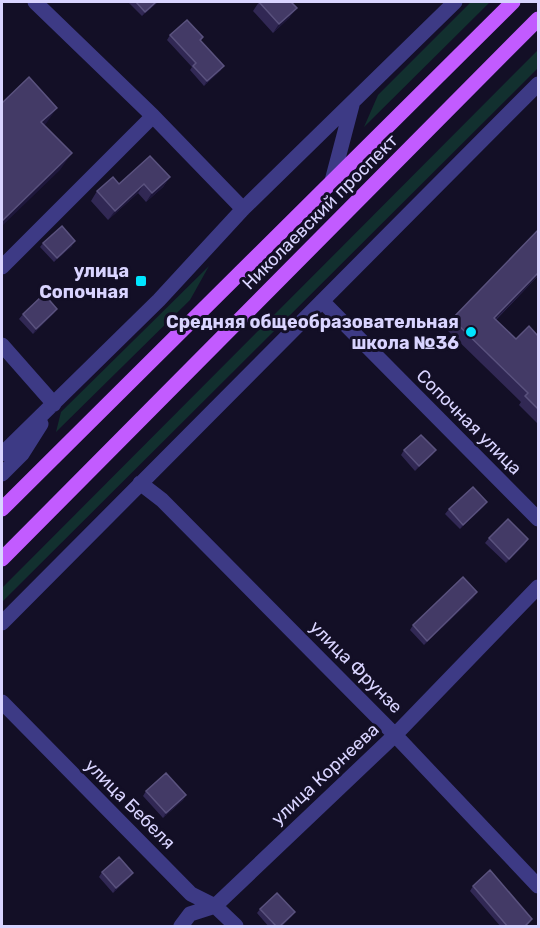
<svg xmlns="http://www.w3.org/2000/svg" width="540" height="928" viewBox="0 0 540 928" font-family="Rubik,sans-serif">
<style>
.green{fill:#12302f}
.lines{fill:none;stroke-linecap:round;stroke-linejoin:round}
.minor{stroke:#3d3a85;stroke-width:15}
.major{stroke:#c25bff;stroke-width:15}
.wall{fill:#312854}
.shaded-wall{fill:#1d163a}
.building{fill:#433a66;stroke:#5a527e;stroke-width:1.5}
.poi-dot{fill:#00e5ff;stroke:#130f26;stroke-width:2}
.labels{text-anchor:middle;stroke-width:6;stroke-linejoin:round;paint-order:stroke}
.street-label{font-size:18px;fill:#d9d4ff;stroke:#130f26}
.poi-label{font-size:18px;font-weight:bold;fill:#d9d4ff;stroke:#130f26;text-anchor:end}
</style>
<rect width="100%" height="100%" fill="#130f26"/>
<path class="green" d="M471 2H490L364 127 378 95Z
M538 50V68L2 602V588Z
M209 266 190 300 56 432 61 412Z"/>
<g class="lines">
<path class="minor" d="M35 2 153 116 243 209
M331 185 352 105
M2 267 153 116
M322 301 538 519
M2 345 54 404
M2 454 159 300 243 209 455 2
M2 474 22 454 41 424
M140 483 162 500 395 735 538 886
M2 623 538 84
M2 702 191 894 215 906 236 926
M181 926 190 914 215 906 395 735 538 587"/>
<path class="major" d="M2 509 513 2
M2 559 538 19"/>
</g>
<path class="wall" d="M128 2H158L142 16Z
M259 2 290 17 273 33 253 11Z
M170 35 203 37 201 41 221 70 204 86 190 70 192 67 167 40Z
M170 177 163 187 146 202 138 193 108 220 91 201 97 191 119 184Z
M43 243 72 246 54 262 40 247Z
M538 276 496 320 516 339 538 336V424L519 405 521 402 445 328 452 319Z
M57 309 54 313 33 334 19 319 23 314Z
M404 450H436L432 455 415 471 401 455Z
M487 502 484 506 460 529 445 514 449 509Z
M489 538 528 539 525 544 506 563 485 543Z
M474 597 424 645 410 630 413 625Z
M146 791 186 795 183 800 163 818 143 796Z
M102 872 133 873 130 877 113 893 99 877Z
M473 886 532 919 526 927H501L470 891Z
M260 909 295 912 291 917 281 927H269L257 913Z"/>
<path class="shaded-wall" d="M156 2H158L142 16 145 12Z
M297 8 290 17 273 33 279 24Z
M224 66 221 70 204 86 207 81Z
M57 108 45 125 30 139 41 122Z
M72 153 60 170 2 226V221Z
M170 177 163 187 146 202 152 193Z
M144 184 138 193 108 220 115 211Z
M75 241 72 246 54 262 57 258Z
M538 273V276L488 327 494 318Z
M57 309 54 313 33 334 36 329Z
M436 450 432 455 415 471 419 466Z
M487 502 484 506 460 529 463 525Z
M528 539 525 544 506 563 509 559Z
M477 592 474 597 424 645 427 641Z
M186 795 183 800 163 818 166 813Z
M133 873 130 877 113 893 116 888Z
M295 912 291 917 281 927H279Z"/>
<path class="building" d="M136 2H156L145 12Z
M259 2H291L297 8 279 24Z
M187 20 203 37 200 40 224 66 207 81 193 66 196 63 170 35Z
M29 77 57 108 41 122 72 153 2 221V103Z
M150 156 170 177 152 193 144 184 115 211 97 191 113 177 119 184Z
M62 226 75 241 57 258 43 243Z
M538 230V273L494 318 516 339 529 326 538 336V409L525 396 528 393 452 319Z
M44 294 57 309 36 329 23 314Z
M421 435 436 450 419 466 404 450Z
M473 487 487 502 463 525 449 509Z
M508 519 528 539 509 559 489 538Z
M463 577 477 592 427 641 413 625Z
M166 773 186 795 166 813 146 791Z
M119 857 133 873 116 888 102 872Z
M490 870 532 919 524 927H508L473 886Z
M277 893 295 912 279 927H277L260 909Z"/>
<g class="poi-dot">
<rect x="135" y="275" width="12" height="12" rx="3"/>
<circle cx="471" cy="332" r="6"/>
</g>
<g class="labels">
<g class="street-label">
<text transform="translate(320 212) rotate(-45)" y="6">Николаевский проспект</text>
<text transform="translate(469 422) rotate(45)" y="6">Сопочная улица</text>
<text transform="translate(356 667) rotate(45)" y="6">улица Фрунзе</text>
<text transform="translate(325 774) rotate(-43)" y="6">улица Корнеева</text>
<text transform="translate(130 804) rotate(45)" y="6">улица Бебеля</text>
</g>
<g class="poi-label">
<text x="129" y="277">улица<tspan x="129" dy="21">Сопочная</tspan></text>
<text x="459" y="328">Средняя общеобразовательная<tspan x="459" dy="21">школа №36</tspan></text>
</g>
</g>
<rect width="540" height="928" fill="none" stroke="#d9d4ff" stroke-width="6"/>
</svg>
